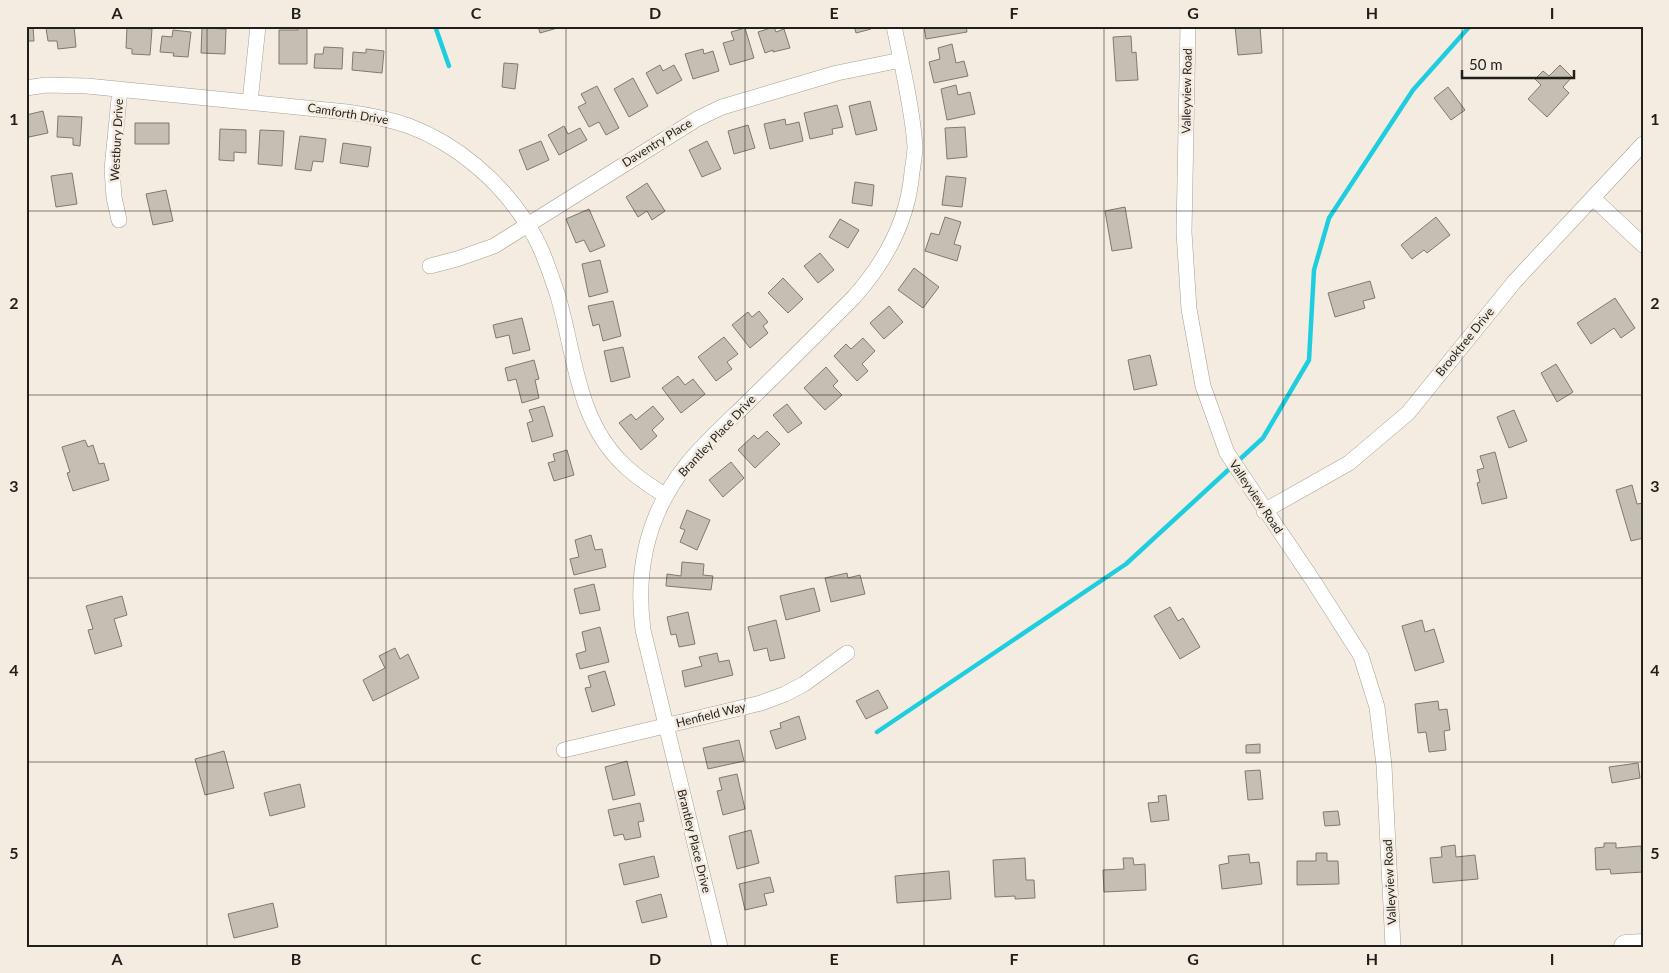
<svg xmlns="http://www.w3.org/2000/svg" width="1669" height="973" viewBox="0 0 1669 973" font-family="Lato,sans-serif">
<style>
.lines{fill:none;stroke-linecap:round;stroke-linejoin:round}
.stream{stroke:#1ecedf;stroke-width:4.5}
.building{fill:#c5beb3;stroke:#7f796f}
.street-casing{stroke:#a69f94;stroke-width:16}
.primary-casing{stroke:#a69f94;stroke-width:25}
.street{stroke:#fff;stroke-width:15}
.primary{stroke:#fff;stroke-width:24}
.grid{fill:none;stroke:#211f1b;stroke-width:1;stroke-opacity:0.55}
.labels{text-anchor:middle;stroke-width:5;stroke-linejoin:round;paint-order:stroke}
.street-label{font-size:12px;fill:#211f1b;stroke:#f4ece1}
.neatline{fill:none;stroke:#211f1b;stroke-width:2}
.grid-label{font-size:16px;text-anchor:middle;font-weight:bold;fill:#211f1b}
</style>
<rect width="100%" height="100%" fill="#f4ece1"/>
<g class="lines">
<path class="stream" d="M435 26 449 66
M877 732 1126 564 1263 438 1309 360 1314 270 1329 218 1413 90 1470 26"/>
</g>
<path class="building" d="M26 26H33L34 41H28V48H26Z
M74 26 76 47 58 49 57 41H48L46 28Z
M298 26H307V64H279V30H298Z
M538 26H561V27L540 33Z
M854 26H870L871 29 856 33Z
M924 26H966L967 32 926 39Z
M1235 26H1260L1262 53 1238 55Z
M127 27 152 29 150 55 132 54V49L126 48Z
M774 27 776 32 784 29 790 48 773 52V50L765 53 758 32Z
M202 28 226 29 225 54 201 53Z
M745 28 754 58 730 65 723 43 734 40 731 32Z
M173 30 191 32 188 57 173 56 174 53 160 52 162 36 172 37Z
M1131 36 1132 53 1136 52 1138 80 1116 81 1113 37Z
M952 44 956 63 964 61 968 76 934 83 929 62 940 59 938 48Z
M324 47 343 48 342 69 314 68 315 54H323Z
M366 49 384 51 382 73 352 70 353 52 366 53Z
M703 49 704 54 713 51 719 71 693 79 685 54Z
M504 63 518 64 515 89 502 87Z
M660 65 663 71 674 65 682 80 657 94 646 73Z
M1560 65 1572 77 1563 87 1569 93 1547 117 1528 99 1541 85 1535 79 1543 71 1549 76Z
M633 78 648 106 629 117 614 89Z
M956 85 958 95 970 92 975 114 947 120 941 89Z
M597 86 619 128 606 135 599 122 589 127 578 107 586 103 581 94Z
M1448 87 1465 110 1451 120 1434 98Z
M870 101 877 130 856 135 849 106Z
M837 105 843 127 832 129 833 134 810 139 804 113Z
M43 111 48 133 29 137 28 132H26V115Z
M58 116 82 117 80 146 73 145V138L57 137Z
M785 119 786 125 799 122 803 141 770 149 764 124Z
M135 123H169V144H135Z
M748 125 755 148 734 154 728 131Z
M564 126 568 134 580 128 587 140 559 155 548 135Z
M965 127 967 157 947 159 945 128Z
M220 129 246 130V153L234 152V161L219 160Z
M260 130 284 131 282 166 258 164Z
M300 136 326 139 323 162 313 161 311 171 295 169Z
M541 141 549 160 527 170 519 150Z
M707 141 721 169 702 177 689 150Z
M343 143 371 147 368 167 340 163Z
M72 173 77 204 56 207 51 176Z
M946 176 966 178 962 207 942 205Z
M855 182 874 185 872 206 852 203Z
M647 183 665 211 652 220 647 211 638 217 626 197Z
M166 190 173 221 153 225 146 194Z
M1125 207 1132 248 1112 251 1105 211Z
M589 209 605 246 590 252 584 240 576 243 566 219Z
M945 217 961 222 954 244 961 246 957 261 925 251 931 233 939 235Z
M1436 217 1450 235 1427 253 1424 250 1412 259 1401 245Z
M840 219 859 230 848 248 829 237Z
M820 253 834 270 818 283 804 266Z
M600 260 608 292 589 297 582 264Z
M914 268 939 287 923 308 898 290Z
M783 278 803 299 788 313 768 293Z
M1370 281 1375 298 1363 301 1365 308 1335 317 1328 293Z
M1615 298 1635 328 1621 338 1614 328 1591 344 1577 323Z
M613 301 621 336 603 341 599 324 593 326 588 306Z
M889 306 903 322 884 339 870 323Z
M759 311 768 322 763 326 768 333 750 348 732 325 748 312 752 317Z
M522 318 530 350 513 354 509 335 496 338 493 325Z
M724 337 738 354 727 362 732 369 716 381 698 357Z
M863 338 875 351 862 364 868 371 857 381 834 356 846 344 851 349Z
M623 347 630 377 611 382 604 351Z
M1150 355 1157 385 1134 390 1128 360Z
M534 360 539 379 535 380 539 398 522 403 516 379 508 381 505 368Z
M1556 364 1573 392 1557 402 1541 373Z
M826 367 838 381 833 386 842 395 825 410 804 388Z
M678 376 685 385 693 379 705 394 681 413 662 388Z
M787 404 802 423 788 433 773 415Z
M544 406 553 436 532 442 527 423 533 421 529 410Z
M653 406 664 419 652 430 657 436 641 450 619 423 631 414 636 420Z
M1514 410 1527 441 1509 448 1497 417Z
M767 431 780 444 755 468 738 450 754 435 758 439Z
M85 440 88 447 93 445 99 464 104 463 109 480 73 491 67 473 70 472 62 447Z
M567 450 574 475 554 481 548 463 555 461 553 454Z
M1495 452 1507 498 1482 504 1477 483 1480 482 1477 470 1484 468 1480 456Z
M731 462 744 478 723 497 709 480Z
M1632 485 1637 504 1643 503V538L1631 541 1616 490Z
M687 510 710 520 697 550 680 542 685 530 680 528Z
M591 535 595 550 602 549 606 567 574 575 570 559 579 557 575 540Z
M682 562 704 564 703 575 713 576 711 590 666 586 667 574 681 576Z
M847 573 848 578 860 575 865 594 831 602 825 578Z
M594 584 600 610 580 614 574 589Z
M814 588 820 611 786 620 780 596Z
M122 596 127 615 114 619 122 646 95 654 88 630 93 629 86 606Z
M1170 607 1178 621 1183 618 1200 647 1180 659 1154 616Z
M688 612 695 644 679 647 676 634 671 635 667 617Z
M776 620 785 658 770 661 767 648 754 651 748 627Z
M1422 620 1425 632 1434 629 1444 662 1415 671 1402 626Z
M600 627 609 662 580 669 576 654 586 651 582 632Z
M395 648 400 659 408 654 419 678 373 701 363 680 385 668 379 656Z
M717 653 719 662 729 660 733 675 685 687 682 671 702 666 699 657Z
M605 671 615 705 592 712 585 688 591 687 588 676Z
M878 690 888 708 866 719 856 701Z
M1438 701 1439 710 1447 709 1450 730 1444 731 1446 750 1429 752 1426 732 1418 733 1415 704Z
M799 716 806 739 776 749 770 731 781 728 780 723Z
M739 740 744 761 708 769 703 748Z
M1260 744V753H1246V745Z
M224 751 234 788 205 795 195 759Z
M627 761 635 795 613 800 605 767Z
M1638 763 1640 778 1612 783 1609 767Z
M1260 770 1263 799 1248 800 1245 771Z
M737 774 745 809 723 815 717 791 722 790 719 778Z
M300 784 305 807 270 816 264 793Z
M1166 795 1169 820 1151 822 1148 803 1159 802 1158 796Z
M640 803 644 821 638 822 641 837 625 840 623 834 614 836 608 810Z
M1338 811 1340 825 1325 826 1323 812Z
M751 830 759 863 737 869 729 836Z
M1604 843H1616V848L1641 846 1643 872 1611 874 1610 869 1596 870 1595 848 1604 847Z
M1455 845 1456 857 1475 855 1478 879 1433 883 1430 858 1442 857 1441 847Z
M1316 853H1327V861H1338L1339 884 1297 885V861H1316Z
M1249 854 1250 863 1259 862 1262 884 1222 889 1219 865 1229 863 1228 856Z
M654 856 659 877 624 885 619 864Z
M1025 858 1026 880H1034L1035 898 1015 899V896L995 897 993 860Z
M1123 858H1133L1134 865 1145 864 1146 890 1104 892 1103 870 1124 869Z
M949 871 951 899 897 903 895 876Z
M770 877 774 892 764 894 767 905 745 910 739 884Z
M661 894 667 917 642 923 636 901Z
M273 903 278 927 234 938 228 914Z"/>
<g class="lines">
<defs>
<path id="street" d="M1188 26 1184 232 1189 309 1203 386 1227 453 1314 582 1361 656 1377 707 1384 765 1393 947
M26 88 46 85 87 86 347 112C368 115 389 119 409 126 457 144 500 181 527 224 541 244 549 270 557 293 575 352 576 419 623 464 636 477 650 486 666 496
M250 102 258 26
M1593 198 1643 245
M119 220 114 197 112 169 120 89
M430 266 457 259 494 246 697 119 722 107 837 73 901 60
M1264 511 1349 463 1408 413 1515 281 1643 144
M564 750 761 703 785 694 804 684 847 653
M720 947 643 630C635 569 648 512 688 463 707 440 730 420 752 398 786 365 820 331 854 297 886 261 908 221 912 172 913 164 915 155 915 146 912 106 902 66 894 26"/>
<path id="primary" d="M1626 947 1643 946"/>
</defs>
<use href="#street" class="street-casing"/>
<use href="#primary" class="primary-casing"/>
<use href="#street" class="street"/>
<use href="#primary" class="primary"/>
</g>
<path class="grid" d="M207 26V947M386 26V947M566 26V947M745 26V947M924 26V947M1104 26V947M1283 26V947M1462 26V947M26 211H1643M26 395H1643M26 578H1643M26 762H1643"/>
<g class="labels">
<g class="street-label">
<text transform="translate(1187 91) rotate(-89)" y="4">Valleyview Road</text>
<text transform="translate(348 114) rotate(9)" y="4">Camforth Drive</text>
<text transform="translate(117 140) rotate(-87)" y="4">Westbury Drive</text>
<text transform="translate(657 143) rotate(-32)" y="4">Daventry Place</text>
<text transform="translate(1465 342) rotate(-51)" y="4">Brooktree Drive</text>
<text transform="translate(717 436) rotate(-47)" y="4">Brantley Place Drive</text>
<text transform="translate(1256 497) rotate(56)" y="4">Valleyview Road</text>
<text transform="translate(711 715) rotate(-14)" y="4">Henfield Way</text>
<text transform="translate(694 841) rotate(76)" y="4">Brantley Place Drive</text>
<text transform="translate(1390 882) rotate(-93)" y="4">Valleyview Road</text>
</g>
</g>
<rect width="1669" height="973" fill="none" stroke="#f4ece1" stroke-width="55"/>
<path d="M1462 70v8h112v-8" fill="none" stroke="#211f1b" stroke-width="2.5"/>
<text x="1469" y="70" font-size="15" fill="#211f1b" stroke="#f4ece1" stroke-width="4" paint-order="stroke">50 m</text>
<rect x="28" y="28" width="1614" height="918" class="neatline"/>
<g class="grid-label">
<text x="117" y="19">A</text>
<text x="296" y="19">B</text>
<text x="476" y="19">C</text>
<text x="655" y="19">D</text>
<text x="834" y="19">E</text>
<text x="1014" y="19">F</text>
<text x="1193" y="19">G</text>
<text x="1372" y="19">H</text>
<text x="1552" y="19">I</text>
<text x="14" y="125">1</text>
<text x="1655" y="125">1</text>
<text x="14" y="309">2</text>
<text x="1655" y="309">2</text>
<text x="14" y="492">3</text>
<text x="1655" y="492">3</text>
<text x="14" y="676">4</text>
<text x="1655" y="676">4</text>
<text x="14" y="859">5</text>
<text x="1655" y="859">5</text>
<text x="117" y="965">A</text>
<text x="296" y="965">B</text>
<text x="476" y="965">C</text>
<text x="655" y="965">D</text>
<text x="834" y="965">E</text>
<text x="1014" y="965">F</text>
<text x="1193" y="965">G</text>
<text x="1372" y="965">H</text>
<text x="1552" y="965">I</text>
</g>
</svg>
